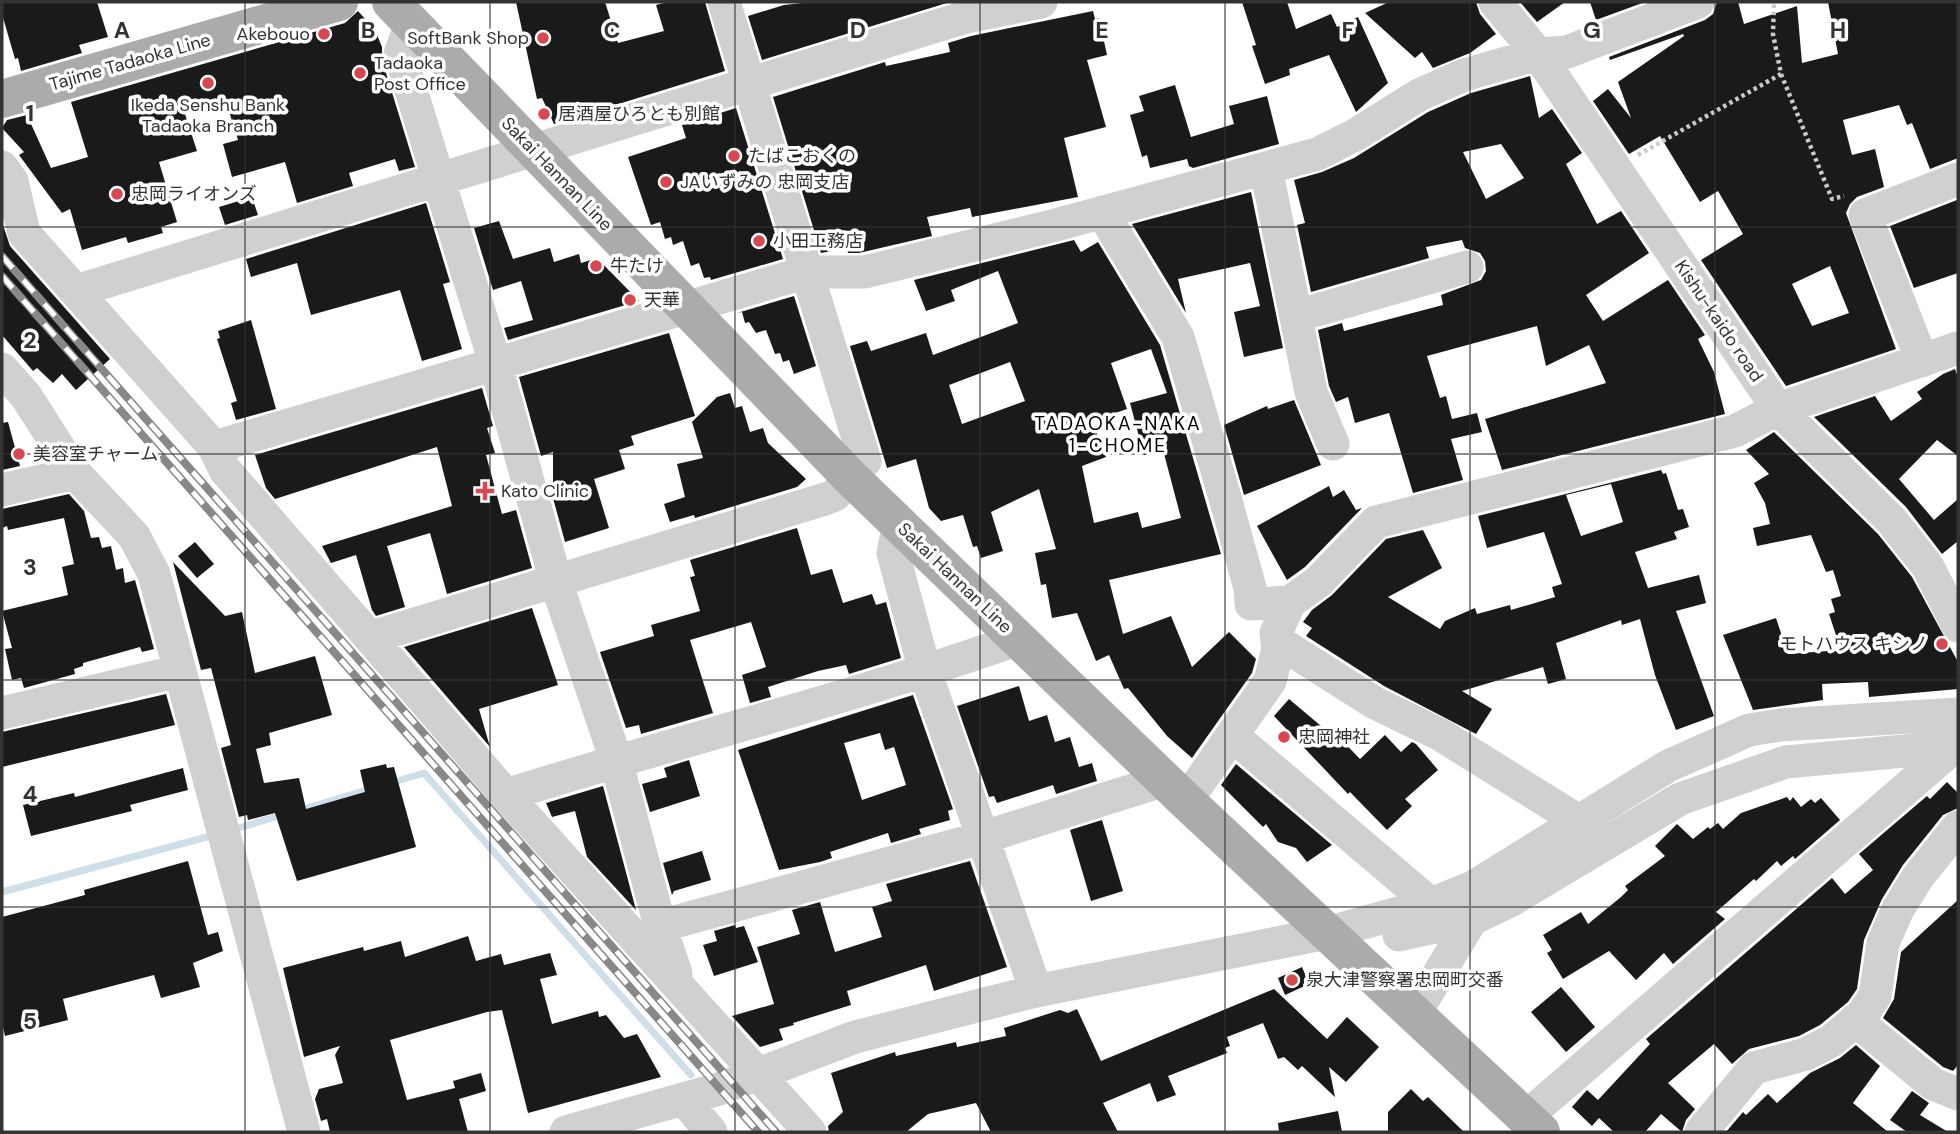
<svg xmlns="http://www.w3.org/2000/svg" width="1960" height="1134" viewBox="0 0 1960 1134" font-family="'DM Sans','Noto Sans JP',sans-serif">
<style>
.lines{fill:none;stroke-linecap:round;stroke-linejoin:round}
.stream{stroke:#cedfea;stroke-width:7}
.building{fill:#1a1a1a;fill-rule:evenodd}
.path{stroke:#cacaca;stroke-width:4.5;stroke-dasharray:3.5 3.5;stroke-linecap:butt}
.minor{stroke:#d0d0d0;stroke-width:33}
.major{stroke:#ababab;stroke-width:38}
.rail-casing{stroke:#888;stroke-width:8}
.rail{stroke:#fff;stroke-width:5;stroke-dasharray:16;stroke-linecap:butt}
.grid{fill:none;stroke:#333;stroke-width:2;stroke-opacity:0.55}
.poi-dot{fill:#d84650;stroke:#fff;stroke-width:2.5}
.labels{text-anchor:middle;stroke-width:7;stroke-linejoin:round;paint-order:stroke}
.poi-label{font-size:18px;fill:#333;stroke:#fff;text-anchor:start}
.street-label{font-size:18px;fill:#333;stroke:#fff}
.neighbourhood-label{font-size:19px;letter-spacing:2px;fill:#000;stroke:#fff}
.grid-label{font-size:23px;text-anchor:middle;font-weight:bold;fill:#333;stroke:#fff;stroke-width:7;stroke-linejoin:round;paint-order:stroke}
</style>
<rect width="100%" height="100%" fill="#fff"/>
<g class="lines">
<path class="stream" d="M391 783 424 773 691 1075
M297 811 373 788
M239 828 285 814
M2 892 207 837"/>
</g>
<path class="building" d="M2 2H97L108 37 79 45 82 53 21 71 18 58 15 59 2 14Z
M516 2H605L618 43 664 31 656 5 668 2H705L725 71 554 124 542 98 537 99Z
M812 2H950L762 60 748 16 784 5Z
M1242 2H1287L1296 29 1331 14 1337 27 1358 17 1388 83 1356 112 1329 55 1289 69 1290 75 1265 84 1252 46 1256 45Z
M1389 2H1476L1480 14 1496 34 1470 53 1433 68 1422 52 1415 58 1365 13Z
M1520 2H1565L1537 22Z
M1590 2H1645L1596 20Z
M1717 2H1738L1744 24 1797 6 1802 63 1838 54 1828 2H1958V158L1930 169 1912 123 1907 125 1899 105 1843 120 1852 155 1875 149 1884 187 1857 197 1850 204 1846 213 1896 349 1786 386 1701 260 1743 234 1718 191 1700 202 1660 136 1629 154 1593 101 1608 89 1631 118 1618 82 1684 36 1683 34 1610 60 1609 57 1705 20 1713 14ZM1830 266 1849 313 1812 326 1792 284Z
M358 11 375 30 382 47V60L415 167 399 171 395 159 349 173 353 186 297 203 285 162 232 177 223 144 238 140 226 102 185 114 197 151 159 162 177 222 161 227 163 233 128 243 126 237 82 250 70 209 62 213 19 155 24 152 2 128 7 120 27 115 51 168 88 157 71 102 345 23Z
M1093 11 1095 19 1099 18 1107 55 1087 60 1106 127 1064 138 1078 197 972 217 970 208 927 217 932 236 859 253H848L847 248 821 253 773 97 885 62 886 66 950 52 948 43 971 36Z
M1530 76 1539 118 1552 109 1582 153 1566 164 1597 224 1621 211 1649 253 1586 295 1603 321 1668 280 1705 335 1698 339 1714 372 1725 414 1502 470 1485 419 1606 383 1589 345 1546 366 1537 326 1427 356 1440 398 1446 396 1452 419 1477 413 1482 432 1451 439 1463 480 1413 493 1389 413 1355 423 1348 397 1336 402 1329 386 1318 330 1342 323 1344 331 1443 305 1441 295 1481 280 1486 271 1485 261 1480 253 1465 248 1462 240 1426 247 1429 258 1311 292 1297 225 1305 223 1294 180 1322 172 1354 158 1428 112 1471 93ZM1501 144 1524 178 1486 199 1463 152Z
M1175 85 1191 137 1234 124 1229 106 1267 96 1279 144 1193 168 1189 166 1187 159 1150 168 1147 155 1142 157 1130 115 1144 111 1139 96Z
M736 108 783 259 711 280 710 277 704 278 699 263 691 266 683 241 673 245 671 237 665 239 660 222 651 225 628 157 686 138 682 125Z
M1251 192 1283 348 1244 357 1234 312 1260 306 1250 263 1178 279 1186 313 1132 224Z
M252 197 258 215 225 225 219 207Z
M1957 200 1958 273 1914 288 1890 226Z
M426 203 450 282 443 284 462 349 422 361 400 290 311 315 297 263 251 277 246 259Z
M499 221 513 259 550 248 554 262 579 254 581 263 597 258 639 301 508 340 504 328 533 320 521 281 493 290 474 228Z
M2 222 10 246 110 359 76 390 62 374 53 383 37 368 33 371 2 335Z
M1074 240 1081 252 1098 242 1160 345 1221 554 1109 580 1123 634 1171 616 1192 667 1229 632 1256 659 1252 673 1192 758 1167 736 1128 688 1124 689 1109 655 1096 661 1077 613 1052 618 1046 584 1041 585 1035 553 1056 549 1039 489 991 512 1003 551 981 558 977 546 973 547 963 515 941 521 929 508 916 459 887 468 850 346 867 341 871 351 926 333 933 355 1018 323 998 271 951 290 955 301 926 311 914 280ZM1151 349 1167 393 1130 403 1144 455 1163 450 1181 518 1142 528 1138 512 1094 523 1082 466 1106 457 1092 421 1127 409 1111 363ZM1010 362 1025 401 962 424 949 385Z
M794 296 816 366 794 374 789 360 783 362 780 353 775 354 766 330 756 333 749 322 745 323 742 312 737 313Z
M251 320 276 409 236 420 231 403 237 401 217 339 220 338 218 331Z
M669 333 695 416 631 436 634 445 619 450 625 469 594 479 609 528 565 542 553 498V452L541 456 519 377Z
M1955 369 1958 378V456L1937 440 1899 479 1934 520 1958 499V541L1942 554 1906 507 1814 417 1875 396 1891 421 1922 399 1917 392 1943 374Z
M482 388 493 426 487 428 495 453 486 455 502 514 516 510 532 568 447 594 430 533 387 546 405 607 376 616 372 610 356 555 331 563 322 546 452 506 437 447 275 499 266 488 255 455Z
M730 393 735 408 742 406 750 432 763 428 768 443 806 479 797 487 695 518 694 515 670 522 664 504 685 497 677 464 703 458 692 422 717 397Z
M1294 400 1321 465 1244 495 1224 425 1267 406 1268 409Z
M8 422 20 466 2 470V423Z
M1774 432 1878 534 1912 577 1958 662V689L1869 697 1868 682 1822 684 1823 700 1753 710 1723 635 1776 618 1788 654 1841 650 1829 614 1835 612 1831 599 1841 596 1833 570 1826 572 1811 535 1757 546 1753 528 1770 524 1765 503 1754 483 1769 474 1746 450Z
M1661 470 1663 474 1666 473 1678 510 1683 509 1689 527 1674 532 1677 539 1635 552 1648 588 1699 575 1706 603 1676 611 1714 716 1676 730 1655 675 1640 619 1622 625 1621 620 1556 643 1566 679 1548 684 1543 667 1462 691 1492 709 1476 734 1384 686 1306 636 1312 628 1303 622 1312 610 1332 595 1386 539 1423 530 1442 568 1388 597 1440 629 1445 621 1475 608 1477 614 1510 605 1511 610 1555 597 1552 587 1562 584 1544 532 1487 548 1478 516ZM1611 484 1623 522 1581 536 1566 495Z
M1329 486 1333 497 1344 490 1356 510 1362 508 1305 567 1287 580 1257 526Z
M69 494 84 511 91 538 99 537 102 548 111 546 116 570 123 568 125 583 135 580 154 649 142 652 140 647 83 663V666L74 669 75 674 24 688 21 678 12 680 5 649 12 648 2 611 68 595 62 567 74 564 64 518 8 530 7 526 2 528V509Z
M797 528 811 575 832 569 843 603 872 594 876 605 886 602 901 658 849 674 846 665 818 671 768 687 771 697 750 703 742 675 766 667 751 622 690 640 713 713 641 734 639 725 626 728 600 652 654 636 651 625 700 611 690 577 695 576 690 560Z
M195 542 214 564 197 578 178 556Z
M173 562 225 616 242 612 255 673 315 656 332 715 269 733 271 745 256 749 264 783 299 778 306 809 365 792 360 770 386 764 387 768 394 767 416 847 297 881 275 813 248 820 247 815 239 817 221 748 231 745 211 668 201 670Z
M532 608 558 685 479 709 490 747 404 647Z
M1019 686 1029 721 1047 715 1055 742 1070 737 1079 767 1092 763 1097 781 1056 794 1053 785 997 803 994 796 989 797 957 706Z
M166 694 175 725 2 767V732Z
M913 695 953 809 948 811 950 820 919 829 921 834 891 843 888 833 830 852 832 858 820 862 779 870 738 750ZM880 733 885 750 894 747 906 785 862 800 844 743Z
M1289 699 1327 731 1329 727 1360 759 1385 735 1401 752 1412 742 1416 744 1438 770 1405 799 1412 806 1387 830 1350 792 1348 794 1274 716Z
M689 760 700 796 650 812 642 784 667 777 664 768Z
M1236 764 1332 845 1307 862 1296 848 1278 842 1266 824 1263 827 1221 785Z
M183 768 188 790 130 805 132 811 31 836 23 805 74 793 75 797Z
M1947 782 1958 793V808L1943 815 1903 865 1882 899 1864 940 1857 989 1848 1002 1820 1025 1799 1036 1749 1049 1732 1064 1714 1044 1668 1083 1695 1109 1686 1120 1682 1132 1661 1114 1645 1132H1614L1599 1118 1592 1126 1572 1107 1587 1090 1598 1100 1650 1044 1646 1039 1832 878 1845 894 1873 870 1859 854 1927 796 1930 799Z
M603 786 636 910 587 857 575 811 552 817 546 803Z
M1787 797 1790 801 1793 797 1801 807 1811 799 1815 803 1821 798 1840 820 1795 859 1793 856 1781 866 1777 861 1756 881 1754 879 1716 912 1725 919 1673 964 1664 953 1636 980 1609 951 1563 979 1547 953 1552 950 1543 935 1581 912 1588 924 1621 897 1628 890 1625 886 1665 856 1655 846 1677 824 1693 839 1708 827 1710 829 1718 823 1723 829 1741 813Z
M1102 820 1123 891 1091 901 1070 830Z
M702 851 711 880 674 891 672 895 663 863Z
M188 861 208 935 218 932 223 951 193 963 200 987 161 998 154 975 63 999 68 1020 5 1036 2 1023V917L85 895 84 890Z
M970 861 1007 967 934 991 926 965 847 991 851 1005 793 1023 794 1025 779 1029 783 1040 760 1047 732 1016 774 1004 757 947 800 934 792 910 820 902 835 952 882 937 872 907 892 901 886 884Z
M1958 900V1065L1953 1071 1943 1067 1883 1018 1894 999 1901 952Z
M735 925 736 928 744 926 758 962 714 976 703 945 717 941 714 931Z
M468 936 476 961 501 954 504 965 550 953 557 975 540 979 552 1024 598 1011 599 1017 606 1015 624 1038 637 1034 661 1077 528 1113 502 1010 487 1012 390 1040 407 1100 455 1088 453 1081 481 1073 486 1091 459 1099 468 1132H330L327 1119 321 1121 315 1099 319 1089 343 1083 335 1055 340 1046 304 1057 283 968 363 947 364 951 401 941 405 957Z
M1302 967 1309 984 1285 995 1278 978Z
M1561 987 1595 1027 1566 1052 1531 1012Z
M1274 989 1327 1039 1347 1017 1379 1047 1346 1082 1329 1067 1335 1097 1302 1066 1298 1070 1284 1057 1278 1059 1263 1023 1227 1037 1230 1046 1225 1048 1227 1053 1168 1076 1176 1095 1157 1102 1150 1083 1103 1103 1118 1132H991L976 1103 928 1114 906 1132H829L828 1126 843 1112 831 1073 895 1052 896 1056 956 1042 957 1047 1006 1036 1004 1028 1060 1010 1068 1013 1077 1009 1101 1061Z
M1856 1045 1880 1066 1853 1103 1888 1132H1726L1743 1112 1746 1115 1768 1094 1777 1103 1810 1073 1840 1058Z
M1411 1089 1423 1101 1428 1097 1464 1132H1388V1112Z
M1912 1091 1929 1103 1920 1115 1948 1132H1907L1890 1120Z
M1338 1111 1342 1132H1279L1278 1123Z"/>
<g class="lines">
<path class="path" d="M1781 74 1832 199 1844 196
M1638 155 1781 74 1773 34 1774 2"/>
<path class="minor" d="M1495 2 1538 54 1778 409 1892 521 1928 567 1958 626
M411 24 400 54 496 366 556 582 616 760 660 926 676 973
M2 167 12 181 24 233 214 447 225 470 506 795 810 1132
M1266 168 1311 392 1333 444
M1102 212 1178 337 1226 501 1250 588 1251 604 1290 602
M76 291 966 17 1041 2
M1296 316 1467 267
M1922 361 1865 215 1958 179
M2 369 26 396 75 473 134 536 154 574 304 1132
M214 447 807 272H865L1052 226 1317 154 1355 135 1419 95 1464 75 1538 54 1567 52 1698 2
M2 490 75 473
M899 524 893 553 925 671 1036 991
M372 637 825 499 835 495 865 461 724 2
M1277 641 1375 703 1441 735 1577 820
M2 713 179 671
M1233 736 1431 904
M506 795C676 741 850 699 1019 639
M1186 801 1270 681 1278 649 1276 633 1290 602 1318 582 1376 522 1735 431 1778 409 1958 348
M660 926 981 838 1165 780
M1399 935 1472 919 1510 901 1680 799 1786 762 1958 746
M1415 1013 1472 919
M1855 1020 1933 1084 1958 1094
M684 1099 711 1132
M1526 1117 1955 746
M566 1132 719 1089 855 1037 1036 991 1327 933 1431 904 1473 887 1668 766 1749 730 1780 725 1958 714
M1701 1132 1754 1068 1806 1054 1831 1041 1862 1015 1875 996 1883 943 1898 909 1918 877 1958 827"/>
<path class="major" d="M391 2 852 479 1186 801 1541 1132
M2 99 339 2"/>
<defs>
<path id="rail" d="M2 256 776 1132
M2 276 758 1132"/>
</defs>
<use href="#rail" class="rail-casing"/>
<use href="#rail" class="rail"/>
</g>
<path class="grid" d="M245 2V1132M490 2V1132M735 2V1132M980 2V1132M1225 2V1132M1470 2V1132M1715 2V1132M2 227H1958M2 454H1958M2 680H1958M2 907H1958"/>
<g class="poi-dot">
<circle cx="324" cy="34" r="7"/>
<circle cx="543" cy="38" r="7"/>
<circle cx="360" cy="73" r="7"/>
<circle cx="208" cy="83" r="7"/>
<circle cx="544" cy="114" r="7"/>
<circle cx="734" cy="156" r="7"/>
<circle cx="666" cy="182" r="7"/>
<circle cx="117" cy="194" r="7"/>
<circle cx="759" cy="241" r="7"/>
<circle cx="596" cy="266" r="7"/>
<circle cx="630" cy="300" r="7"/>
<circle cx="19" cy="454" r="7"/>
<path d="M481.5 480.5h7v7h7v7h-7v7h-7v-7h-7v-7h7z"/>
<circle cx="1942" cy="644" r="7"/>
<circle cx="1284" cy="737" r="7"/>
<circle cx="1292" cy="980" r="7"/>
</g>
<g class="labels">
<g class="poi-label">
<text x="310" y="40" text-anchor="end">Akebouo</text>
<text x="529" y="44" text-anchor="end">SoftBank Shop</text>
<text x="374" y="69">Tadaoka<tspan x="374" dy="21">Post Office</tspan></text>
<text x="208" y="111" text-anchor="middle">Ikeda Senshu Bank<tspan x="208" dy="21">Tadaoka Branch</tspan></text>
<text x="558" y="120">居酒屋ひろとも別館</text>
<text x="748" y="162">たばこおくの</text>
<text x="680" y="188">JAいずみの 忠岡支店</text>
<text x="131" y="200">忠岡ライオンズ</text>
<text x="773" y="247">小田工務店</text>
<text x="610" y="272">牛たけ</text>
<text x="644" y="306">天華</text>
<text x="33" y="460">美容室チャーム</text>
<text x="501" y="497">Kato Clinic</text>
<text x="1928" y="650" text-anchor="end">モトハウス キシノ</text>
<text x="1298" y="743">忠岡神社</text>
<text x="1306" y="986">泉大津警察署忠岡町交番</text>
</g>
<g class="street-label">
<text transform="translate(130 62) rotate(-16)" y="6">Tajime Tadaoka Line</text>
<text transform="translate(557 174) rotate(46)" y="6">Sakai Hannan Line</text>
<text transform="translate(1719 321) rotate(56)" y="6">Kishu-kaido road</text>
<text transform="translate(955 578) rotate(44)" y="6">Sakai Hannan Line</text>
</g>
<g class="neighbourhood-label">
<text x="1118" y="430">TADAOKA-NAKA<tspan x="1118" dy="22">1-CHOME</tspan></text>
</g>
</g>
<g class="grid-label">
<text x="122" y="38">A</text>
<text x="368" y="38">B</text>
<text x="612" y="38">C</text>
<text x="858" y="38">D</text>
<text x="1102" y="38">E</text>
<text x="1348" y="38">F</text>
<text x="1592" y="38">G</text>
<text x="1838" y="38">H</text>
<text x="30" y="121">1</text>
<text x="30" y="348">2</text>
<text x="30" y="575">3</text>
<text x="30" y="802">4</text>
<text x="30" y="1029">5</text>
</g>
<rect width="1960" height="1134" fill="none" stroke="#333333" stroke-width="7"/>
</svg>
